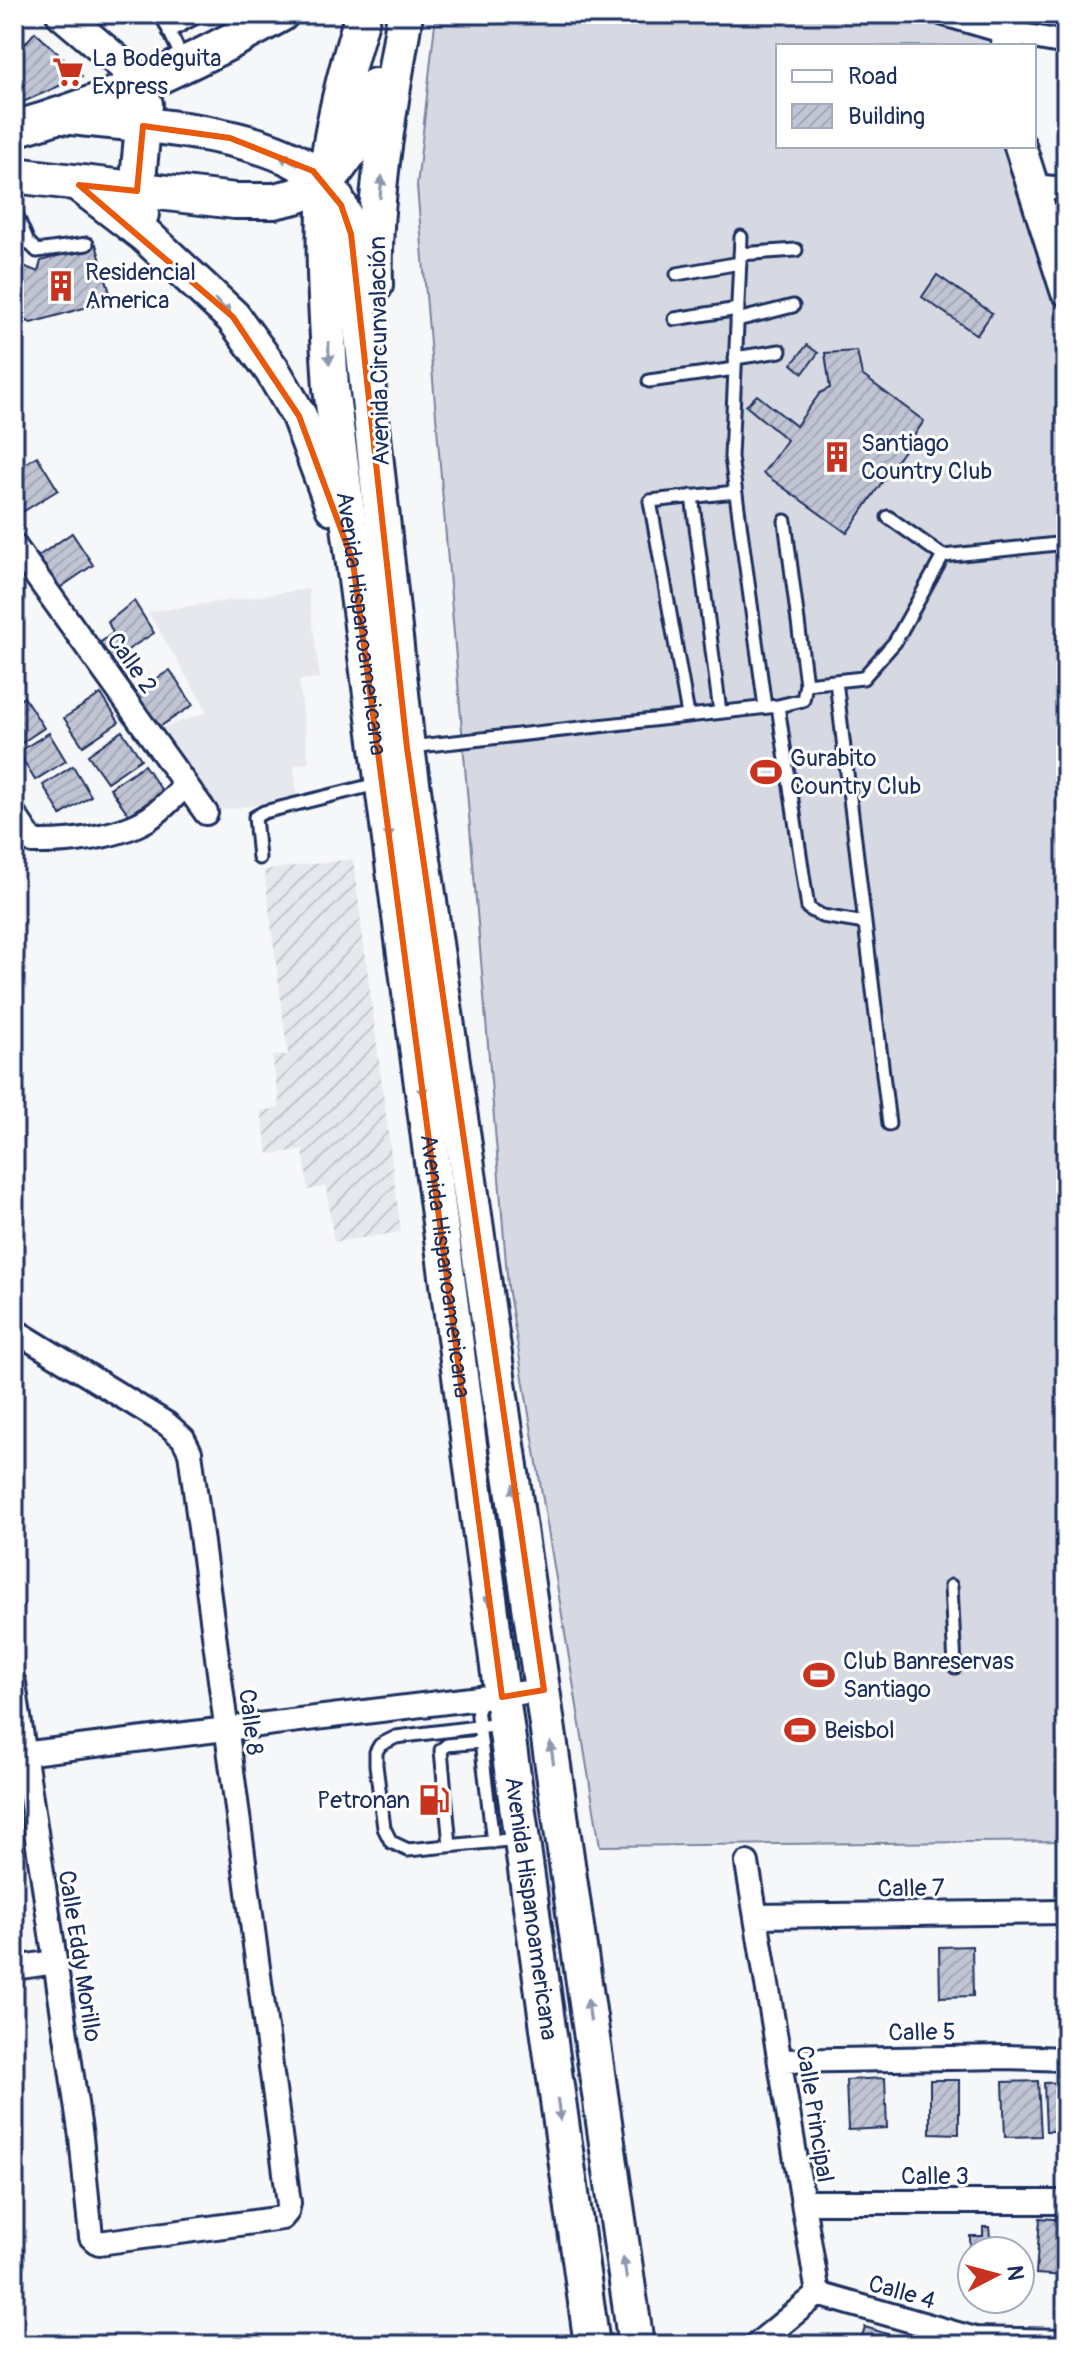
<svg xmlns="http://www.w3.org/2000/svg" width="1080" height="2359" viewBox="0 0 1080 2359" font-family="Pangolin,sans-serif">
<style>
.built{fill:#e6e8ee}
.industrial{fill:url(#industrial-furrows)}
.pitch{fill:#d6d9e2;stroke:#7884a0;stroke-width:2}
.building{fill:url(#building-hatch);stroke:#1b2f5e;stroke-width:2}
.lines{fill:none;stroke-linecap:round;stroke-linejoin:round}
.lane-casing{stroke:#1b2f5e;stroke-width:17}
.street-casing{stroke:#1b2f5e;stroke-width:28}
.secondary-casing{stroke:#1b2f5e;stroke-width:36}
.primary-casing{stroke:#1b2f5e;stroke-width:40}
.lane{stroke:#fff;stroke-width:11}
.street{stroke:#fff;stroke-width:22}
.secondary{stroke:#fff;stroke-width:30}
.primary{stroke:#fff;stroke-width:34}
.oneway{fill:#8d97ae}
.marked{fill:none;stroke:#e8590c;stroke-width:6;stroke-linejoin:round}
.labels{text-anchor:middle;stroke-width:6;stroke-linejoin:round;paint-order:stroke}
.poi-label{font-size:24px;fill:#1b2f5e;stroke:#fff;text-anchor:start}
.street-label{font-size:24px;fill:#1b2f5e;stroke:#fff}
</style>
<defs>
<pattern id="industrial-furrows" width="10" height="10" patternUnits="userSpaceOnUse" patternTransform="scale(2)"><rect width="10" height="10" fill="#e6e8ee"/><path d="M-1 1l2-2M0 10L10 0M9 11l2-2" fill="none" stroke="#c5c7ce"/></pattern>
<pattern id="building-hatch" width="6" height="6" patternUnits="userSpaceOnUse" patternTransform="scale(2)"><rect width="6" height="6" fill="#c0c4d3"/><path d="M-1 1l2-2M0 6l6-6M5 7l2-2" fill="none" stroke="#a4a9b8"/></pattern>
</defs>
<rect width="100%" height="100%" fill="#f6f7f9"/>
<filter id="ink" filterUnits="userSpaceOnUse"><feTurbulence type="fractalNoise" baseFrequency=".0125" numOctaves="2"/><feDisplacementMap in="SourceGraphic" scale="16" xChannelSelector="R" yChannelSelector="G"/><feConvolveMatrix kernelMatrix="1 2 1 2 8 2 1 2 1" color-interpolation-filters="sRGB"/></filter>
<g filter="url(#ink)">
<path class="built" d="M308 589 320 678 299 680 309 763 294 765 297 799 213 811 157 730 208 712 148 612Z"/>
<path class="industrial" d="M353 859 401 1232 334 1242 326 1186 308 1190 303 1150 268 1154 261 1111 280 1108 272 1056 288 1055 264 870Z"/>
<path class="pitch" d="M436 14H924L992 32 995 46H778V146H1014L1034 241 1066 314V1841L600 1846 508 1287 417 186Z"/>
<path class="building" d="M1015 14H1058L1054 36 1012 27Z
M35 32 82 76 14 106V57Z
M96 244 112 300 31 323 14 315V262L38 272 41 261Z
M937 275 992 313 977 335 922 297Z
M807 345 818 353 803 373 792 364Z
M857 351 862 375 924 421 847 533 763 473 787 440 746 406 757 395 796 426 820 393 830 388 825 353Z
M37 456 58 490 16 516 14 470Z
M72 533 93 565 58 589 37 557Z
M134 601 154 633 107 663 93 648 113 633 108 622Z
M170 670 193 705 153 731 130 695Z
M101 694 119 722 83 746 64 718Z
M24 697 44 728 14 748V704Z
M122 731 141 759 107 782 88 755Z
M49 733 66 761 35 780 18 752Z
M144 765 163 792 129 815 110 788Z
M73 766 91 796 61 815 43 785Z
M972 1946 973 1996 940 1997 939 1947Z
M885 2078 887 2128 848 2130 846 2080Z
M930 2080H959V2134L930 2133Z
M1038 2081 1041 2136 1005 2137 1003 2082Z
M1066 2082V2131H1046L1044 2083Z
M1040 2218 1066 2220V2276L1036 2274Z
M983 2227H989L990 2237H1005V2251H972L971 2275 970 2236H983Z
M865 2327 900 2338 897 2345H859Z"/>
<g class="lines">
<defs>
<path id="lane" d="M161 14 183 60
M169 32 202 14
M14 209 28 242 37 251 87 244
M741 237 731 457 765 707
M740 254 796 250
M677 274 740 263
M675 319 738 309
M737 320 793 306
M735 358 780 351
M649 381 735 369
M692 496 720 712
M888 517 943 556 1066 543
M836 681 889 1124
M806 684 863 678 895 642 943 556
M778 706 808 908 822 916 865 923
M688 715 650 501 735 492
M410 747 778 706 803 700 806 684 785 521
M259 858 255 817 264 812 377 784
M951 1586 955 1667
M476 1699 493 1842
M501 1724 396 1737 380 1745 376 1752V1765L384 1828 391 1842 408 1850 518 1839
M450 1845 441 1750 447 1745 481 1742"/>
<path id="street" d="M944 14 1006 32 1066 43
M1031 186 1066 189
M14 545 206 813
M14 814 33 842C68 843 118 837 148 819 162 810 174 796 186 785
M14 1330 167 1424 183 1438 190 1452 289 2203 287 2212 282 2218 99 2243 91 2237 81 2137 14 1683
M14 1755 544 1690
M747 1863 818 2294
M756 1916 1066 1912
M14 1968 55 1962
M780 2061 1006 2057 1066 2059
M803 2202H1066
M818 2294 975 2339 1066 2341
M756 2345 818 2294"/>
<path id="secondary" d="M62 14 145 84
M1007 46 1009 14
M1020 146 1066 290"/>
<g id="primary">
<path id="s1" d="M363 14C347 67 329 132 326 187 322 254 327 321 331 388L502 1697 592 2345"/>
<path d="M62 116C133 125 256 129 313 172 334 187 343 211 351 234L407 748 636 2345"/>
<path d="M14 129C108 103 196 62 281 14"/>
<path d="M14 175 235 201H274L296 196 326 184 352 149 365 128 375 86"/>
<path d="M80 185 145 235 233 317 272 370 299 416 333 507"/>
<path d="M141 214 137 191 145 104"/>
<path d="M375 285C372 199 391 99 405 14"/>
</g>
</defs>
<use href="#lane" class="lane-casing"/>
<use href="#street" class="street-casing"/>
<use href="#secondary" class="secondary-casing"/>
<use href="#primary" class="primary-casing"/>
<use href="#lane" class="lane"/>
<use href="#street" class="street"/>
<use href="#secondary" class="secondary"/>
<use href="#primary" class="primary"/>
</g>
<defs><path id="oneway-solid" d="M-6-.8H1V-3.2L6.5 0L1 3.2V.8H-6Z" transform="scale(2)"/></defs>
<g class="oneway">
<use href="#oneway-solid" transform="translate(289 160) rotate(-154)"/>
<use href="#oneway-solid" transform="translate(381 187) rotate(-84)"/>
<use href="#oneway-solid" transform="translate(223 307) rotate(43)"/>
<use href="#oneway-solid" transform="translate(329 353) rotate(86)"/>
<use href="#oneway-solid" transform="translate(388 829) rotate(83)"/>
<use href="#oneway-solid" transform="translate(422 1086) rotate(83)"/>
<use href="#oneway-solid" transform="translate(515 1495) rotate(-98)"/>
<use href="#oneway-solid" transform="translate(488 1594) rotate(83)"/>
<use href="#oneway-solid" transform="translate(552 1753) rotate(-98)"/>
<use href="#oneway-solid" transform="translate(589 2010) rotate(-98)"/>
<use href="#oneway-solid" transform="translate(559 2110) rotate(82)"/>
<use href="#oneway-solid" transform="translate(625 2268) rotate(-98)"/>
</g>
</g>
<path class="marked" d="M143 126 230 138 313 171 341 205 351 234 407 748 544 1690 502 1697 353 562 299 416 233 317 79 185 137 191Z"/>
<defs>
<symbol id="supermarket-bare" viewBox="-9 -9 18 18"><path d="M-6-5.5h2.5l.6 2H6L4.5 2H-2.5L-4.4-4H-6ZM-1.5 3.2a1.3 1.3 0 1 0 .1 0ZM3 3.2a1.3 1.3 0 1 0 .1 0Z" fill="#c8321e" stroke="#fff" stroke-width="2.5" paint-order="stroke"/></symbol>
<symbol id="building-bare" viewBox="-9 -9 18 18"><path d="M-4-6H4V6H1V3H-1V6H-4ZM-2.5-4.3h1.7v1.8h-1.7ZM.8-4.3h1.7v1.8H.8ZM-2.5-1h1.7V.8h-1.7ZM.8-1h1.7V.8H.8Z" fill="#c8321e" stroke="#fff" stroke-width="2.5" paint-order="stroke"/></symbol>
<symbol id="stadium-bare" viewBox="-9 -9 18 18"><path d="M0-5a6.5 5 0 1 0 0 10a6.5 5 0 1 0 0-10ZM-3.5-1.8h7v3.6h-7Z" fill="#c8321e" stroke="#fff" stroke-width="2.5" paint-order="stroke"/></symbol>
<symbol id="fuel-bare" viewBox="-9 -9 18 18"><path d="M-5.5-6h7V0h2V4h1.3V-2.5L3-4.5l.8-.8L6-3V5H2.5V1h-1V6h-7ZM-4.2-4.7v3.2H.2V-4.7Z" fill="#c8321e" stroke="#fff" stroke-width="2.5" paint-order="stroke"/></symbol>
</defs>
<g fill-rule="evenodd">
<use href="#supermarket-bare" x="46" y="50" width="44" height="44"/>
<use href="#building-bare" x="39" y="264" width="44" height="44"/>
<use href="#building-bare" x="815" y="435" width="44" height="44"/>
<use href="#stadium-bare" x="744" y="750" width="44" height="44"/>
<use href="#stadium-bare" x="797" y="1653" width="44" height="44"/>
<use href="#stadium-bare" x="778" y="1708" width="44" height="44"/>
<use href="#fuel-bare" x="412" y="1778" width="44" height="44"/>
</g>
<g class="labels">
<g class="poi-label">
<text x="92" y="66">La Bodeguita<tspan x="92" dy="28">Express</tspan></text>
<text x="85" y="280">Residencial<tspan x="85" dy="28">America</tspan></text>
<text x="861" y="451">Santiago<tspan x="861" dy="28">Country Club</tspan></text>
<text x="790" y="766">Gurabito<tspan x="790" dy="28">Country Club</tspan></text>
<text x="843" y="1669">Club Banreservas<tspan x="843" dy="28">Santiago</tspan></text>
<text x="824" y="1738">Beisbol</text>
<text x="410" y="1808" text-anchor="end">Petronan</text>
</g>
<g class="street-label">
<text transform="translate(379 351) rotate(-91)" y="8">Avenida Circunvalación</text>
<text dy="8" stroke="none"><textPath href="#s1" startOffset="616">Avenida Hispanoamericana</textPath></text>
<text transform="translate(132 663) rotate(55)" y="8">Calle 2</text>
<text dy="8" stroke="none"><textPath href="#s1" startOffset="1264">Avenida Hispanoamericana</textPath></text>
<text transform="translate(251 1722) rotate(83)" y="8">Calle 8</text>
<text transform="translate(911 1888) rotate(-1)" y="8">Calle 7</text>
<text dy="8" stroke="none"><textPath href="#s1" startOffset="1912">Avenida Hispanoamericana</textPath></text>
<text transform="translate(80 1956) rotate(81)" y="8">Calle Eddy Morillo</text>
<text transform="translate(922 2032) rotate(-1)" y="8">Calle 5</text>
<text transform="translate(815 2114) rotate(81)" y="8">Calle Principal</text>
<text x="935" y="2184">Calle 3</text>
<text transform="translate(902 2292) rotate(16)" y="8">Calle 4</text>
</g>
</g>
<rect width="1080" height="2359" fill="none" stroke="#fff" stroke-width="48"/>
<rect x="24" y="24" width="1032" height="2311" fill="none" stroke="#1b2f5e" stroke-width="3" filter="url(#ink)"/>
<rect x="776" y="44" width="260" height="104" fill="#ffffff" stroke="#a4acbf" stroke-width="2"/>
<rect x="792" y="70" width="40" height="12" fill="#ffffff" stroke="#a4acbf" stroke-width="2"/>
<text x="848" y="84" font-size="24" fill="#1b2f5e">Road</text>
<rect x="792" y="104" width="40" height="24" fill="url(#building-hatch)" stroke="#a4acbf" stroke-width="2"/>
<text x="848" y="124" font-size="24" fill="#1b2f5e">Building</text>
<g transform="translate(996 2275) rotate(84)"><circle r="38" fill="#ffffff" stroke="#a4acbf" stroke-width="2"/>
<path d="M0-6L14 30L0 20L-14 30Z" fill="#c8321e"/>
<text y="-12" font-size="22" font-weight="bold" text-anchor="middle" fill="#1b2f5e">N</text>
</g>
</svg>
